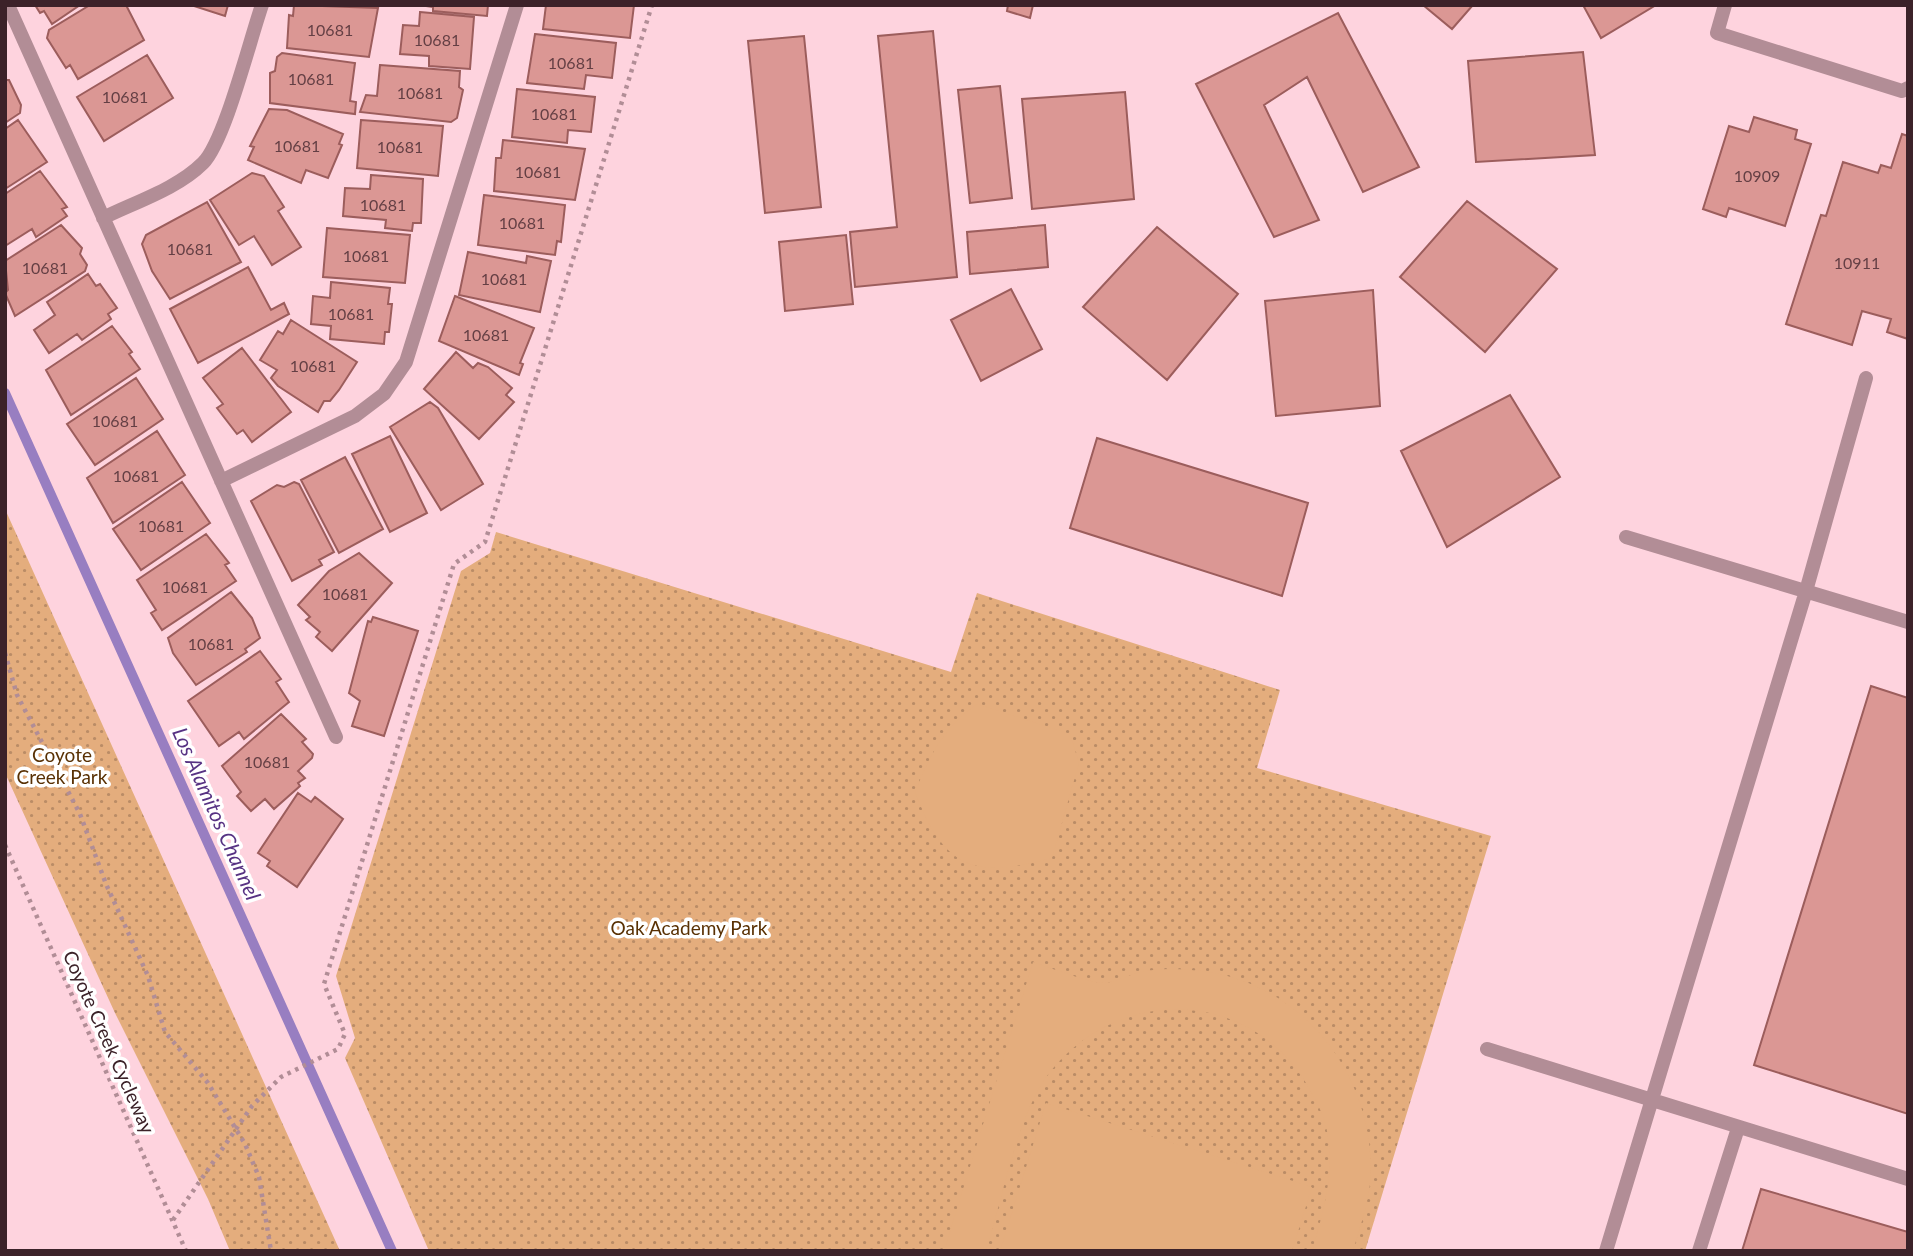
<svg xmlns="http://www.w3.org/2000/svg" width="1913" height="1256" viewBox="0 0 1913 1256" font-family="Lato,sans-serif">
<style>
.park{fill:url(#park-dots)}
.pitch{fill:#e4ad7d}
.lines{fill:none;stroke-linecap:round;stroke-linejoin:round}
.stream{stroke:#987ec1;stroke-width:10}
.building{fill:#db9794;stroke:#9c5d5c;stroke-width:2}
.path{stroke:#b18d96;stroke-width:4.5;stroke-dasharray:3.5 5;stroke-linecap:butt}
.lane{stroke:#b28d96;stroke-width:14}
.labels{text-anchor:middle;stroke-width:7;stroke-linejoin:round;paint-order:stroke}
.number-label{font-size:16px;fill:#643f44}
.park-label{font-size:19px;fill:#593104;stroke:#fff}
.street-label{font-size:19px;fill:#3c2229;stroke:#fff}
.water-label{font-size:21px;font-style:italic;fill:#573283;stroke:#fff}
</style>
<defs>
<pattern id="park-dots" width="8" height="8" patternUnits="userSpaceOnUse" patternTransform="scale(1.75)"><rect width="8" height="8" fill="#e4ad7d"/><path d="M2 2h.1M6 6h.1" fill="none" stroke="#ba8c66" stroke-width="1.8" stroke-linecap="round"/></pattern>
</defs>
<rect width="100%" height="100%" fill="#fed3de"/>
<path class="park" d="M5 509 340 1251H230L208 1199 115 1013 5 773Z
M496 532 951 672 977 593 1280 690 1257 768 1491 836 1365 1251H429L345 1058 355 1038 336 976 461 571 490 553Z"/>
<path class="pitch" d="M977 704 1070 734 1079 763 1052 858C974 879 945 870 915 792 929 756 945 726 977 704Z
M1033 962C1048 967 1092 984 1105 983 1116 982 1129 975 1140 972 1162 967 1187 969 1209 972 1305 988 1370 1073 1371 1168 1371 1196 1361 1224 1353 1251H1312C1324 1209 1336 1170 1326 1126 1323 1113 1315 1099 1309 1088 1251 986 1115 985 1047 1076 1017 1117 1002 1200 986 1251H944Z
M1046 1103 1312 1187 1292 1251H1000Z"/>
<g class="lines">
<path class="stream" d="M5 393 392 1251"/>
</g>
<path class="building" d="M35 5H80L52 24 44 11 40 13Z
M90 5H126L144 40 78 79 70 65 66 68 47 38 49 30Z
M191 5H228L225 16Z
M294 5 378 8 369 57 287 48 289 15 293 16Z
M419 5H488L487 16 433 11V7Z
M546 5H634L630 38 543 29Z
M1008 5H1033L1030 18 1007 11Z
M1423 5H1473L1452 29Z
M1583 5H1656L1601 38Z
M420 12 474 17 470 69 429 66V56L400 54 403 25 419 26Z
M1338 13 1419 167 1363 192 1307 77 1264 105 1319 220 1274 237 1196 84Z
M933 31 957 277 855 287 850 232 897 227 878 36Z
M535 34 616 43 612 78 586 75 584 89 527 83Z
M804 36 821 207 765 213 748 41Z
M1583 52 1595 155 1476 162 1468 61Z
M282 53 355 63 350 101 356 102 355 114 270 103V73L275 71 277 57Z
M147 55 173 98 104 141 77 97Z
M380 65 460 71 459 87 463 90 457 118 451 122 360 112 366 95 377 96Z
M5 80H9L21 105 20 113 5 123Z
M1000 86 1012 198 970 203 958 90Z
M517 89 595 97 591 132 568 130 567 143 512 137Z
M1125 92 1134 199 1032 209 1022 99Z
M269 109 287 110 343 134 339 144 342 145 328 178 306 170 301 183 248 160 254 147 250 146Z
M1754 117 1797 130 1795 139 1811 144 1785 226 1729 208 1726 217 1703 209 1729 126 1749 132Z
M18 120 47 162 5 189V129Z
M361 120 443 126 438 176 357 168Z
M1902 134 1908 136V339L1887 332 1891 319 1862 311 1852 345 1786 324 1821 215 1826 216 1843 162 1878 173 1881 165 1891 168Z
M503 140 585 149 575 200 494 191 496 158H501Z
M40 171 67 207 62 209 67 216 36 237 32 229 5 246V194Z
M252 173 264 176 284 207 278 211 301 247 272 265 254 236 239 245 210 200Z
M371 175 423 179 421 223H413L412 231 385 228 386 220 343 216 345 188 370 189Z
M484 195 565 205 561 242 557 241 555 255 478 245Z
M1467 201 1557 269 1485 352 1400 277Z
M207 202 241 262 170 299 152 271 142 244 146 235Z
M61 225 82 248 80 254 87 265 85 271 15 316 5 293 8 290 5 261Z
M1045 225 1048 267 970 274 967 232Z
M1157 227 1238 294 1167 380 1083 307Z
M327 228 410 235 405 283 323 277Z
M846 235 853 304 785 311 779 242Z
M468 252 526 263 527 256 551 261 540 312 459 295Z
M248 267 271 310 284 303 289 314 198 363 170 309Z
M88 274 96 286 100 284 117 308 108 314 111 319 82 340 77 334 49 353 34 330 55 315 47 302Z
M331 282 390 288 388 304H392L389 332H385L384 344 330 339 331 326 311 324 313 296 330 298Z
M1011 289 1042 349 981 381 951 320Z
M1373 290 1380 406 1276 416 1265 301Z
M455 296 534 328 520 363 523 364 519 375 439 341Z
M291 320 357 362 339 390 330 401H324L318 412 278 386 271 378 277 370 260 360 278 331 283 334Z
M112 326 132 352 129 354 140 369 71 415 46 370Z
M242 348 291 412 252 442 243 430 237 434 217 408 223 404 203 378Z
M456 352 473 368 478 363 488 367 512 388 506 395 514 402 479 439 424 389Z
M136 378 163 419 95 465 67 424Z
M1510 395 1560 477 1447 547 1401 451Z
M430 402 438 408 483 484 441 510 390 427Z
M157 431 185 475 113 523 87 478Z
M390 436 427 513 390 532 352 454Z
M1097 438 1308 503 1282 596 1070 528Z
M345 457 383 529 339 553 301 480Z
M182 482 210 523 141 570 113 529Z
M294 482 299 484 334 552 319 560 322 565 292 581 251 501 277 485 284 487Z
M206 534 229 563 225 565 236 581 162 630 151 613 156 610 137 580Z
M359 553 392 583 332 651 316 637 320 632 306 620 310 617 298 605 329 571Z
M231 592 252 618 260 638 245 649 247 652 196 685 173 653 168 638Z
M373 617 418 631 384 736 352 726 360 701 349 693 368 621 371 622Z
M260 651 281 679 276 682 289 702 244 739 239 732 219 746 188 701Z
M1871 686 1908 698V1114L1754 1065Z
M281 714 306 739 302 742 313 754 312 758 298 771 305 778 298 783 300 786 274 809 265 799 251 811 237 796 241 792 222 766Z
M298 793 311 802 315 797 343 819 297 887 267 866 270 861 258 853Z
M1761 1189 1908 1232V1251H1742Z"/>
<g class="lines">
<path class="path" d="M5 653 17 695 80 814 106 884 148 976 165 1032 208 1083 245 1144 259 1177 271 1251
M5 845 186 1251
M173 1220 252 1106 281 1077 338 1049 345 1034 324 984 454 564 485 542 652 5"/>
<path class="lane" d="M8 5 336 737
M1725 5 1717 33 1902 91 1908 88
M103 218C135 202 177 189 203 163 225 141 250 39 262 5
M221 481 355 416 384 394 406 362 517 5
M1626 537 1908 622
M1487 1049 1908 1179
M1606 1251 1806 591 1866 378
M1699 1251 1738 1128"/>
</g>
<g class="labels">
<g class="number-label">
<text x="330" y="36">10681</text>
<text x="437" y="46">10681</text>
<text x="571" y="69">10681</text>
<text x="311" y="85">10681</text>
<text x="420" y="99">10681</text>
<text x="125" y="103">10681</text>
<text x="554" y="120">10681</text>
<text x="297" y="152">10681</text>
<text x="400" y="153">10681</text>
<text x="538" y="178">10681</text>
<text x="1757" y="182">10909</text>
<text x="383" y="211">10681</text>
<text x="522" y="229">10681</text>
<text x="190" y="255">10681</text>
<text x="366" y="262">10681</text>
<text x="1857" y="269">10911</text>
<text x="45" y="274">10681</text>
<text x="504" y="285">10681</text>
<text x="351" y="320">10681</text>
<text x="486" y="341">10681</text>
<text x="313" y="372">10681</text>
<text x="115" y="427">10681</text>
<text x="136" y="482">10681</text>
<text x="161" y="532">10681</text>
<text x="185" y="593">10681</text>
<text x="345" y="600">10681</text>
<text x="211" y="650">10681</text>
<text x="267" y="768">10681</text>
</g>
<g class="park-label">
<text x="62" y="762">Coyote<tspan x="62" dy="22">Creek Park</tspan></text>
<text x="689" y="935">Oak Academy Park</text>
</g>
<g class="street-label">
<text transform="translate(109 1042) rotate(66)" y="7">Coyote Creek Cycleway</text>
</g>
<g class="water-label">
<text transform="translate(216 814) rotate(66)" y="7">Los Alamitos Channel</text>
</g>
</g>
<rect width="1913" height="1256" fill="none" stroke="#3c2229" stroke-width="14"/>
</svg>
